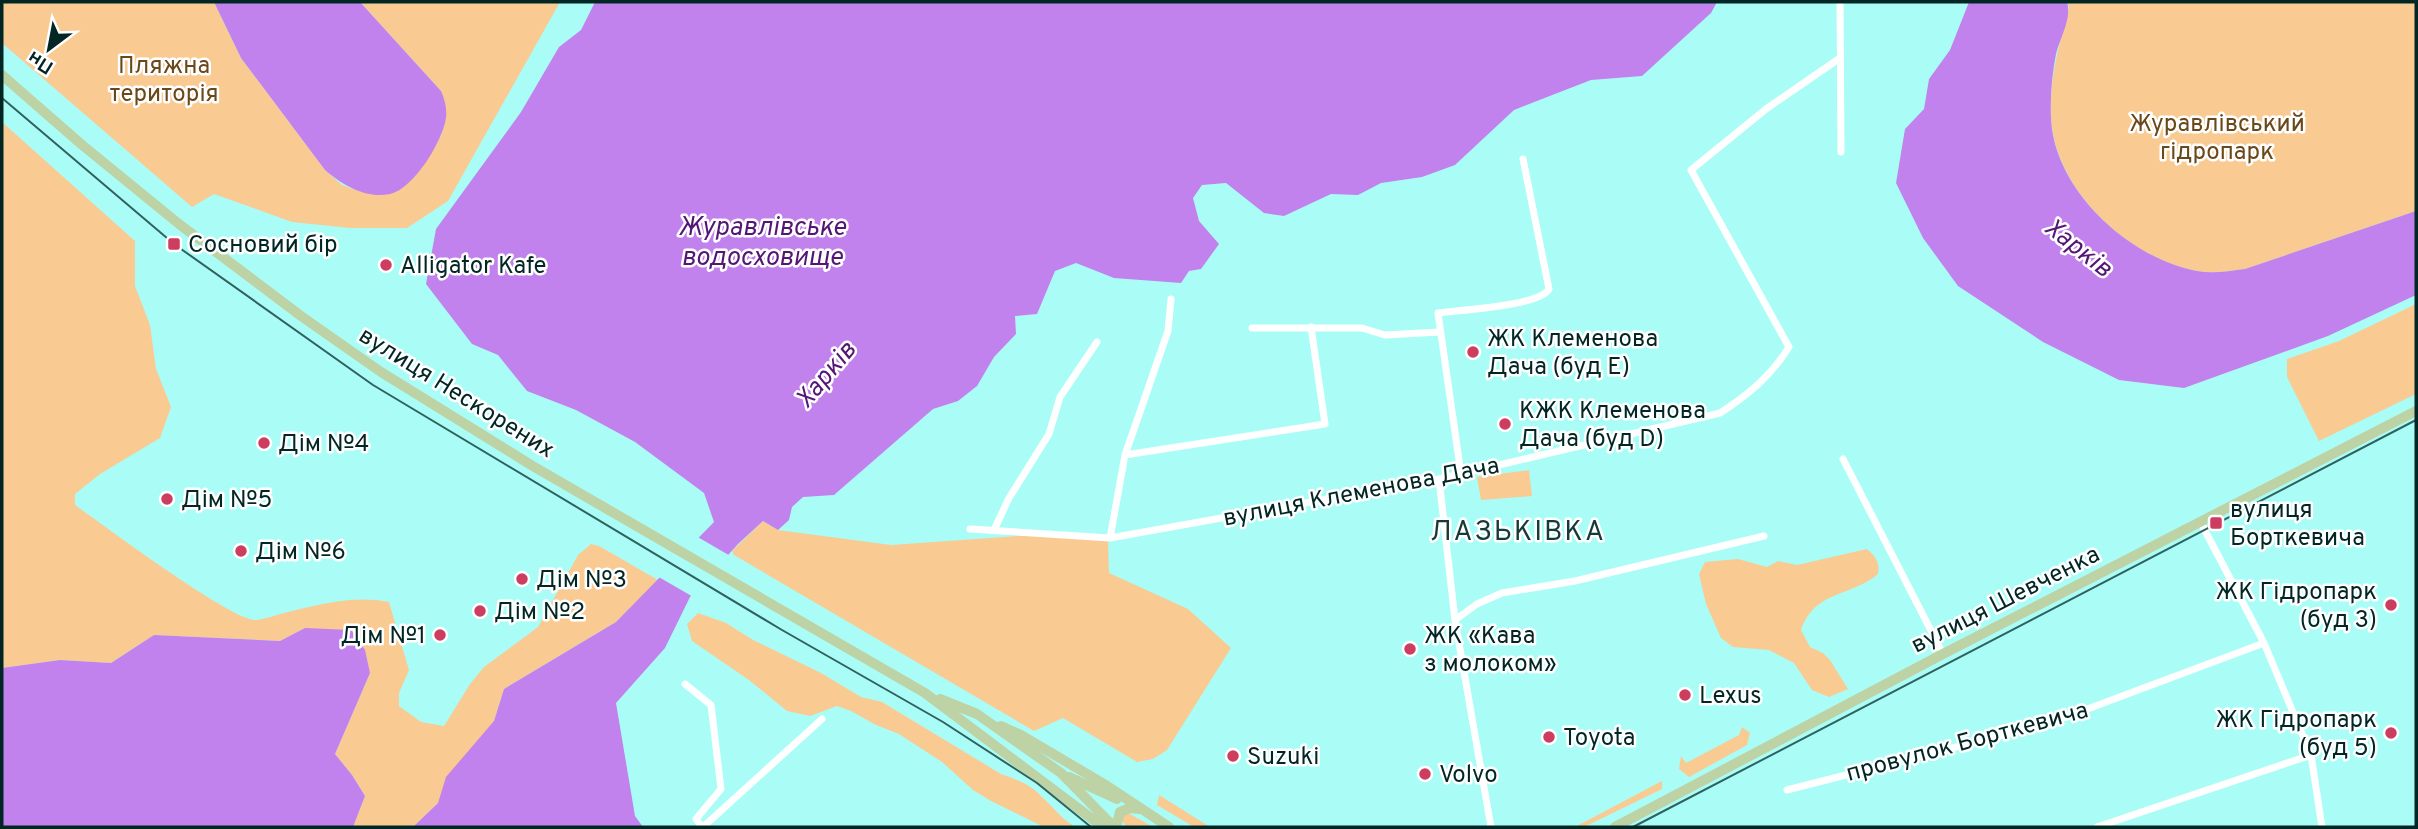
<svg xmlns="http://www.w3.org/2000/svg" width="2418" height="829" viewBox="0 0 2418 829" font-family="Overpass,sans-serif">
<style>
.green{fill:#f9ca92}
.water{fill:#c282ed}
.pier{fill:#aafdf7}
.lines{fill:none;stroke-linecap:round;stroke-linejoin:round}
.minor{stroke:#fff;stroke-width:7}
.primary{stroke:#bdd3a6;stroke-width:10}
.tram{stroke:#30615e;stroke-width:2}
.poi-dot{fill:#cd3d60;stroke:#fff;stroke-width:2.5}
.labels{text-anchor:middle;stroke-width:5;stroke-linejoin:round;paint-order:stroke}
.park-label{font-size:24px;fill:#6a481a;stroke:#fff}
.poi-label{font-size:24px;fill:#022624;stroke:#fff;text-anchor:start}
.street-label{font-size:24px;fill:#022624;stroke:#fff}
.water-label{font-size:26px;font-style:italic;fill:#541675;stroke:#fff}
.quarter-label{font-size:28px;letter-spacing:2px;fill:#173a38;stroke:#fff}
</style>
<rect width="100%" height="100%" fill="#aafdf7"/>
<path class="green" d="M2 2H214L241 58 325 170 342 185 362 192 432 152 441 135 446 119 441 91 360 2H560L448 201 407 228H350L292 222 214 194 192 207 2 43Z
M2067 2H2416V211L2245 269C2229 271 2213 274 2197 271 2128 258 2055 190 2051 118 2049 80 2059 44 2069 8Z
M2 122 135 241V286L150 325 156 369 171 407 160 438 100 474 75 494V505C102 524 233 622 256 620 267 619 278 614 288 612 320 604 356 595 389 602L409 670 399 693V706L421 722 444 726 470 684 484 667 538 627 578 555 591 544 599 546 658 580 616 622 504 689 494 721 438 803 413 827H353L365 796 352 775 335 754 370 673 305 628 280 641 154 635 111 663 60 660 2 668Z
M2416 304V394L2319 441 2287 377V359L2339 341Z
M1529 470 1532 496 1481 500 1477 477Z
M763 521 778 530 891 545 1033 535 1108 541 1109 573 1188 609 1231 648 1167 750 1153 759 1137 762 1063 718 1034 731 734 555 732 551Z
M1867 549C1876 557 1880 562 1878 574 1851 597 1815 590 1801 630L1810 647 1823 653 1830 660 1848 689 1829 697 1812 690 1794 663 1769 650 1733 647 1721 638 1706 604 1699 574 1705 562 1738 559 1767 567 1778 561 1797 565Z
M698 613 726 623 753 640 821 673 861 697 882 702 1001 774C1016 779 1031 785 1041 796 1053 807 1061 818 1075 827H1044L991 801 973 790 942 762 899 734 876 725 851 711 837 706 810 716 787 711 749 680 692 641 687 624Z
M1742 727 1750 733 1747 745 1689 777 1679 769 1681 756 1686 763 1739 735Z
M1662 781V789L1584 827H1575Z
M1159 795 1210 827H1194L1157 805Z
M1128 813 1153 827H1127L1121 820 1122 817Z"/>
<path class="water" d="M214 2H360L441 91C445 100 447 108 446 118 443 140 414 189 390 194 366 199 342 185 325 170L241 58Z
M595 2H1717L1711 13 1642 76 1591 80 1514 110 1455 165 1422 177 1381 183 1358 195 1331 194 1284 216 1264 213 1226 183 1202 185 1193 198 1199 221 1219 244 1201 269 1189 271 1181 283 1114 278 1076 263 1055 271 1037 314 1015 316 1016 334 994 357 977 386 958 401 933 409 834 495 803 497 792 507 789 520 778 530 763 521 738 544 690 597 665 648 616 703 635 816 643 827H413L438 803 446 777 494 721 504 689 616 622 714 522 704 493 635 442 576 410 527 391 498 355 472 344 426 284 436 229 521 112 559 47 581 30Z
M1969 2H2067C2072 19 2060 37 2056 54 2052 75 2050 96 2051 118 2054 190 2129 258 2197 271 2213 274 2229 271 2245 269L2416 211V295L2328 336 2184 388 2119 380 2043 342 1958 286 1923 238 1896 183 1905 129 1924 109 1929 79 1950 50Z
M305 628 351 630 365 650 370 673 335 754 352 775 365 796 353 827H2V668L60 660 111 663 154 635 280 641Z"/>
<path class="pier" d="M696 536 732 557 695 598 657 576Z"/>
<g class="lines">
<path class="minor" d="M1840 2 1841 152
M1252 328H1362L1385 335 1440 332
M1125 455 1325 424 1311 327
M1843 459 1943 654
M1461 474 1438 313C1459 310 1540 306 1549 289L1523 159
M1439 479 1455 620 1491 827
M2201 523 2264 643 2311 755 2322 827
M970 529 1110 538 1439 479 1720 413C1748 395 1771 376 1789 347L1691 170 1766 109 1840 58
M994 530 1009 498 1049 434 1060 397 1097 342
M1110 538 1125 455 1168 331 1171 299
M1455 620 1477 604 1502 593 1575 581 1764 536
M685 684 711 705 721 789 696 819 702 827
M1787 790 2050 723 2264 643
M703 827 822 719
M2097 827 2311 755"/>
<path class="primary" d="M2 75 81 144 179 224 301 316 381 372 531 465 925 693 1103 827
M940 699 977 714 1061 773 1114 827
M1001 726 1021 735 1104 784 1169 827
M1069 777 1117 799
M1116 827 1120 812 1130 808 1139 809
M1615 827 1943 654 2416 411"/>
<path class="tram" d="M2 98 174 244 373 385 782 630 943 722 1037 783 1091 827
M1633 827 2416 420"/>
</g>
<g class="poi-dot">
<rect x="167" y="237" width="14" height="14" rx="3.5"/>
<circle cx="386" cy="265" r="7"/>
<circle cx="1473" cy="352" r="7"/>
<circle cx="1505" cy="424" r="7"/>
<circle cx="264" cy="443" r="7"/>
<circle cx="167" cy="499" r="7"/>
<rect x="2209" y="516" width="14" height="14" rx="3.5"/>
<circle cx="241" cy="551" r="7"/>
<circle cx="522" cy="579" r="7"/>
<circle cx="2391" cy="605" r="7"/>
<circle cx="480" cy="611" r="7"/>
<circle cx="440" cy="635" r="7"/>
<circle cx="1410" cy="649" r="7"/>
<circle cx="1685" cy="695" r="7"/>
<circle cx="2391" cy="733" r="7"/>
<circle cx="1549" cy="737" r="7"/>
<circle cx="1233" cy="756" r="7"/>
<circle cx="1425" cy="774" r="7"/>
</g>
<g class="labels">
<g class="park-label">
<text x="164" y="73">Пляжна<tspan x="164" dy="28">територія</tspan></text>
<text x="2217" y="131">Журавлівський<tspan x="2217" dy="28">гідропарк</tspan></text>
</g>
<g class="poi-label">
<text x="188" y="252">Сосновий бір</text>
<text x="400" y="273">Alligator Kafe</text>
<text x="1487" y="346">ЖК Клеменова<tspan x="1487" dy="28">Дача (буд Е)</tspan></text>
<text x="1519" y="418">КЖК Клеменова<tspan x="1519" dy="28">Дача (буд D)</tspan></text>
<text x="278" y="451">Дім №4</text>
<text x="181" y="507">Дім №5</text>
<text x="2230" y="517">вулиця<tspan x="2230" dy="28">Борткевича</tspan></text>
<text x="255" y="559">Дім №6</text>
<text x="536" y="587">Дім №3</text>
<text x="2377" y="599" text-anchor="end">ЖК Гідропарк<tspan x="2377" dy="28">(буд 3)</tspan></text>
<text x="494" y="619">Дім №2</text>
<text x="426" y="643" text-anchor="end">Дім №1</text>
<text x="1424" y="643">ЖК «Кава<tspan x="1424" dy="28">з молоком»</tspan></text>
<text x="1699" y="703">Lexus</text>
<text x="2377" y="727" text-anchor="end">ЖК Гідропарк<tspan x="2377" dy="28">(буд 5)</tspan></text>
<text x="1563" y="745">Toyota</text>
<text x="1247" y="764">Suzuki</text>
<text x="1439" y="782">Volvo</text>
</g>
<g class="street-label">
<text transform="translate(457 392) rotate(32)" y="8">вулиця Нескорених</text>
<text transform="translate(1361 491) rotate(-11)" y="8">вулиця Клеменова Дача</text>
<text transform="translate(2005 599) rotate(-27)" y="8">вулиця Шевченка</text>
<text transform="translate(1967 741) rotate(-15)" y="8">провулок Борткевича</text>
</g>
<g class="water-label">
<text x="762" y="235">Журавлівське<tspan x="762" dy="30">водосховище</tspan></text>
<text transform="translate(2079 247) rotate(38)" y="9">Харків</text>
<text transform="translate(825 374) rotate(-50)" y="9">Харків</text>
</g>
<g class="quarter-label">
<text x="1518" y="540">ЛАЗЬКІВКА</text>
</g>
</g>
<rect width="2418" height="829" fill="none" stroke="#022624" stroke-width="7"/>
<g transform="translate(49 49) rotate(212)" stroke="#ffffff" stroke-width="5" paint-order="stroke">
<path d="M0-5L12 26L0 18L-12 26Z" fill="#022624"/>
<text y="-10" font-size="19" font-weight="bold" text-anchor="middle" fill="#022624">Пн</text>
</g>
</svg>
